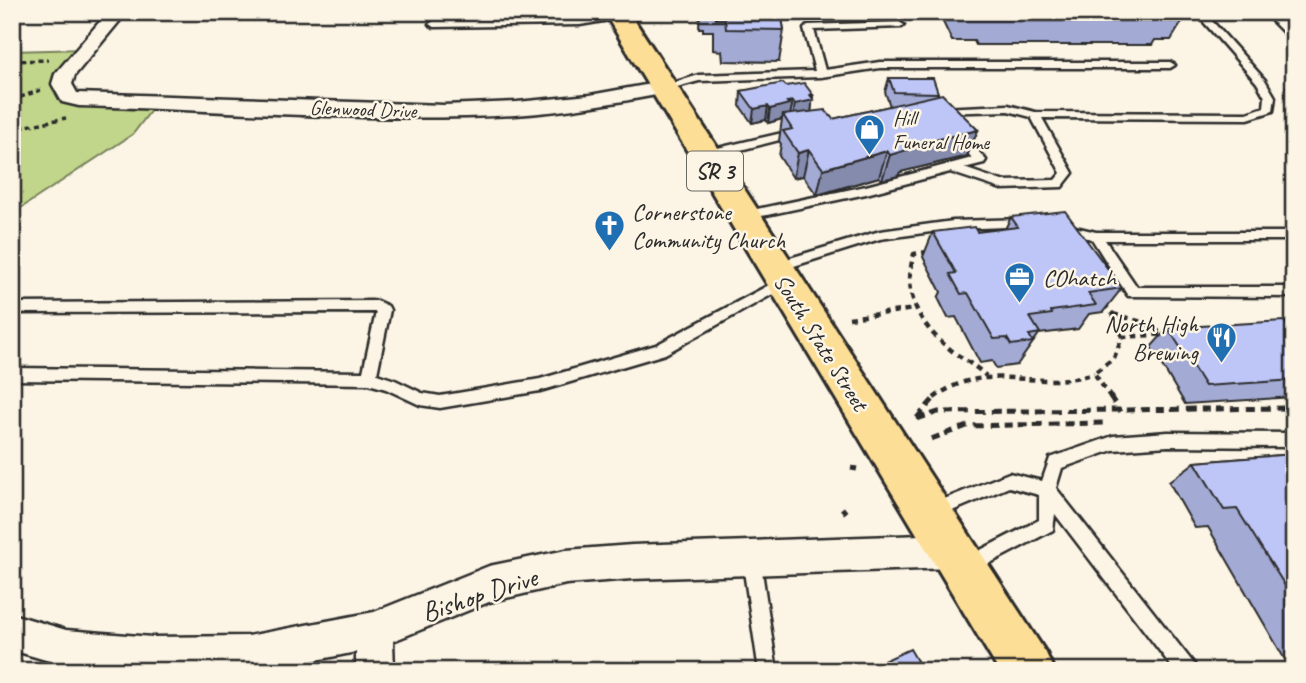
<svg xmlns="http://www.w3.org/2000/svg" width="1306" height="683" viewBox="0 0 1306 683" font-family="Caveat,sans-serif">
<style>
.green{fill:#c1d58b;stroke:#76805b;stroke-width:2}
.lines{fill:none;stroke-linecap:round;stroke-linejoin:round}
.service-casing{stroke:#2b2b2b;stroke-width:5}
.minor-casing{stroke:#2b2b2b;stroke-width:5}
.primary-casing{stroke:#2b2b2b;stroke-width:6}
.path-far2{stroke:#2b2b2b;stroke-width:3.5;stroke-dasharray:5 3.5;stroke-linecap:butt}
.path-far1{stroke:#2b2b2b;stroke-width:4.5;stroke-dasharray:6 5;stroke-linecap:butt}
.path{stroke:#2b2b2b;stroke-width:5;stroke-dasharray:9 6;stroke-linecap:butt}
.service{fill:#fcf5e5;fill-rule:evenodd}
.minor{fill:#fcf5e5;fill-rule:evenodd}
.primary{fill:#fdde96;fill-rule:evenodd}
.wall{fill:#a3aad4;stroke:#2b2b2b;stroke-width:2}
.shaded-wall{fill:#858bad;stroke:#2b2b2b;stroke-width:2}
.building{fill:#bec6f7;stroke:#2b2b2b;stroke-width:2}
.labels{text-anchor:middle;stroke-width:5;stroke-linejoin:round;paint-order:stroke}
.far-street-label{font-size:21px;fill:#2b2b2b;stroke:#fcf5e5}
.far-poi-label{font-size:21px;fill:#2b2b2b;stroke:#fcf5e5;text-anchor:start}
.shield{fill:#fcf5e5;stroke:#6a6863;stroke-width:2}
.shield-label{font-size:23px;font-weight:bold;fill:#2b2b2b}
.poi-label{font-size:24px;fill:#2b2b2b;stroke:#fcf5e5;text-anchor:start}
.street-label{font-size:24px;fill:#2b2b2b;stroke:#fcf5e5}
.near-street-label{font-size:28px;fill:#2b2b2b;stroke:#fcf5e5}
</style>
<rect width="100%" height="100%" fill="#fcf5e5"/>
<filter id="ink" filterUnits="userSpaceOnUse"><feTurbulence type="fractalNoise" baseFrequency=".0143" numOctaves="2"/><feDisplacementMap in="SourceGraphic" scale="14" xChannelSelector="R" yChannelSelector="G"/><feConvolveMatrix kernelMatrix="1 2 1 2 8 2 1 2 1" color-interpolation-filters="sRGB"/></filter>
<g filter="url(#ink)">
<path class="green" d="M85 49 64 92 158 101 133 134 12 214V51Z"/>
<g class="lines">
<defs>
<path id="service" d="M1195 12H1204L1265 80 1275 97 1273 111 1248 119 1042 118 1073 173 1062 187 1001 189 950 172 866 194 743 220 737 216 743 212 866 186 972 158 953 136 959 133 963 134 986 160 984 163 964 168 1002 181 1055 180 1061 173 1031 117 1008 111 936 113V109L940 108 1008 105 1035 112 1247 113 1264 107 1265 97 1257 83Z
M1263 12H1272L1294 34V43Z
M618 13 623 16 621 18 580 25 434 27 429 24 434 21 580 19Z
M899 22 904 25 902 27 814 30 825 70 880 62H1170L1175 65 1170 68H880L821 77 699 81 662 91 657 88 699 75 815 71 804 29 808 25Z
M795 130 799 131V135L705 159 699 155 705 151Z
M1026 219 1030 220 1032 223 1030 226 953 229 880 239 775 272 769 267 770 264 880 231 953 221Z
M1063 224 1096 232H1294V240H1105L1137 287H1294V297L1128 296 1092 239 1059 231 1057 228 1059 225Z
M784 277 789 279 791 282 789 285 665 354 540 391 440 408 420 405 386 389 369 384 12 380V368L363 372 376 312 12 313V303L377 301 388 306 390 310 377 374 395 380 422 393 440 396 540 379 656 345Z
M1168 432 1294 433V447L1168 446 1113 450 1062 468 1056 488 1194 664 1196 671H1175L1055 514 1053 530 973 572 967 575 961 572 958 566 961 560 1039 520V495L1009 487 933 519 927 516 925 511 927 506 1009 473 1042 481 1050 458 1113 436Z
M751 550 757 552 760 558 777 671H759L742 558 745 552Z"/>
<path id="minor" d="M108 12H127L75 75 72 84 77 93 444 105 517 102 590 95 662 82 669 84 672 88 669 92 662 94C613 103 564 112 515 115 370 123 224 110 79 106L62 102 52 84 55 74Z
M952 534 964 539 969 551 964 563 952 568 632 579 566 584 489 602 393 641 394 671H356V652L262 671H111L66 666 12 650V614L66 630 152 637 248 636 374 612 489 566 566 550 632 545Z"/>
<path id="primary" d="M604 12H629L1046 653 1054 671H999Z"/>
</defs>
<use href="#service" class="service-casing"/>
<use href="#minor" class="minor-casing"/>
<use href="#primary" class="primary-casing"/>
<path class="path-far2" d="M12 61 48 60
M1286 86 1294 95
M12 100 41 90
M12 129 66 118"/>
<path class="path-far1" d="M928 252 914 254C902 294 919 325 951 350 962 359 975 365 986 376
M1104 304 1113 314 1122 337
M1113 314 1142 322 1163 334
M849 318 914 309
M934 398C987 357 1034 394 1094 373
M1111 398 1094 373 1114 358 1122 337 1167 334"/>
<path class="path" d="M1110 396 1120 412
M917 418 936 396
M917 419 938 412 1294 408
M931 439 967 426 1103 423
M851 468 857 469
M842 508 846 513"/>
<use href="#service" class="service"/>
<use href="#minor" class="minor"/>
<use href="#primary" class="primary"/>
</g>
<path class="wall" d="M700 12H781L784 30 779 62 723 61 722 51 713 50V31H703V28H699Z
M945 12H1188L1171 40H1155L1152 45H976L974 41H952L942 20Z
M889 78 938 93V95L978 130 967 156 900 172 898 176 882 180 879 177 817 195 803 176 793 178 779 156 781 144 779 141 782 119 768 123 766 120 752 123 740 106 741 91 786 86 813 95 811 112 833 119 890 106 885 92Z
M1011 217 1122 288 1103 312 1089 314 1078 329 1039 334 1017 365 996 368 992 361 980 363 956 317 948 318 938 298 941 292 923 257 933 232H977L1005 229Z
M1168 328 1294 334V397L1185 404 1151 347Z
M1294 454V664L1290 658H1284L1208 527 1195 528 1169 482 1195 462Z"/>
<path class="shaded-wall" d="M810 95H813L811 114 793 118 795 104Z
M793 101 790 115H783L782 119 768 123 770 109Z
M768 106 766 120 752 123 754 109Z
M978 130 967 156 900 172 898 176 882 180 890 155 905 147Z
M809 150 803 176 793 178 798 153Z
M887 151 879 177 817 195 823 169Z"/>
<path class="building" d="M715 12H781L784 30 726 29 725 19H716Z
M988 12H1171V13H989Z
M889 78H933L938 93 894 92Z
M783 83 786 86 804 83 813 95H810L814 100 795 104 793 101 787 102 789 104 770 109 768 106 754 109 741 91Z
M942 94 978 130 905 147 907 150 890 155 887 151 823 169 809 150 798 153 783 131 792 129 783 115 825 110 833 119Z
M1065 211 1122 288 1088 293 1096 305 1051 311 1052 314 1030 317 1040 333 1029 335 1033 342 1011 345 1007 338 994 339 968 293 961 294 950 274 956 273 933 232 974 227 977 232 1018 227 1011 217Z
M1284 321 1294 334V380L1205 386 1168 328Z
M1294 454V600L1237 509 1224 510 1195 462Z
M910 649 923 671H867L866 669Z"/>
</g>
<defs>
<symbol id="shop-pin" viewBox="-11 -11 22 30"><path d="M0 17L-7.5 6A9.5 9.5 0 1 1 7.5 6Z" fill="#1f6fb2" stroke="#fcf5e5"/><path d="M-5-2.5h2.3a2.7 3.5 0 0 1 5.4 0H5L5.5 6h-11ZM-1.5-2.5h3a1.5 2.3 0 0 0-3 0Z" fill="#fff"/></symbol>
<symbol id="church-pin" viewBox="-11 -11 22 30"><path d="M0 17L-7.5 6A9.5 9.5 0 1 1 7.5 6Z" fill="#1f6fb2" stroke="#fcf5e5"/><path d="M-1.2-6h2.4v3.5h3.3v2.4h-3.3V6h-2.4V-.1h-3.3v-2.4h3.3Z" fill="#fff"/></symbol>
<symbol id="office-pin" viewBox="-11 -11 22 30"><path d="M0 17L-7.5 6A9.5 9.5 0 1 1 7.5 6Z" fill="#1f6fb2" stroke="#fcf5e5"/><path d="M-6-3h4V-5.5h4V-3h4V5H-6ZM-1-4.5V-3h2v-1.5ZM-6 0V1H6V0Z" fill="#fff"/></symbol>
<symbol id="restaurant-pin" viewBox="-11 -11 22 30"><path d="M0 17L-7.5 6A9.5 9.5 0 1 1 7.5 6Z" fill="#1f6fb2" stroke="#fcf5e5"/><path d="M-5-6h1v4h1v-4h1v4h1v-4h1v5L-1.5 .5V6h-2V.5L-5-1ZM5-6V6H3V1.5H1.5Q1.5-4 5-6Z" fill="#fff"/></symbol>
</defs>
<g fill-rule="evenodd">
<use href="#shop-pin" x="852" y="112" width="35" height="47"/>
<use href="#church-pin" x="592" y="208" width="35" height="47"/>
<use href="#office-pin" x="1002" y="260" width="35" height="47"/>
<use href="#restaurant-pin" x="1204" y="320" width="35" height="47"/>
</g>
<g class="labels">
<g class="far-street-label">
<text transform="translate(363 109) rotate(2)" y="7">Glenwood Drive</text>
</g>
<g class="far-poi-label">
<text x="893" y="125">Hill<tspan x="893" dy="24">Funeral Home</tspan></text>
</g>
<rect class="shield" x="687" y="151.5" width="56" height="39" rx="5"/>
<g class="shield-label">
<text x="715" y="179">SR 3</text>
</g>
<g class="poi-label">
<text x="632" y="220">Cornerstone<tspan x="632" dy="28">Community Church</tspan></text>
<text x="1043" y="286">COhatch</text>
<text x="1198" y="332" text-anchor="end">North High<tspan x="1198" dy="28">Brewing</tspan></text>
</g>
<g class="street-label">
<text transform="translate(821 342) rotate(58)" y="8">South State Street</text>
</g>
<g class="near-street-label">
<text transform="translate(479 594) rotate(-18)" y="10">Bishop Drive</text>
</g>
</g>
<rect width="1306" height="683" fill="none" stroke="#fcf5e5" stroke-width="42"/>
<rect x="21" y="21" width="1264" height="641" fill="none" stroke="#2b2b2b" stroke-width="2.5" filter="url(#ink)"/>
</svg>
